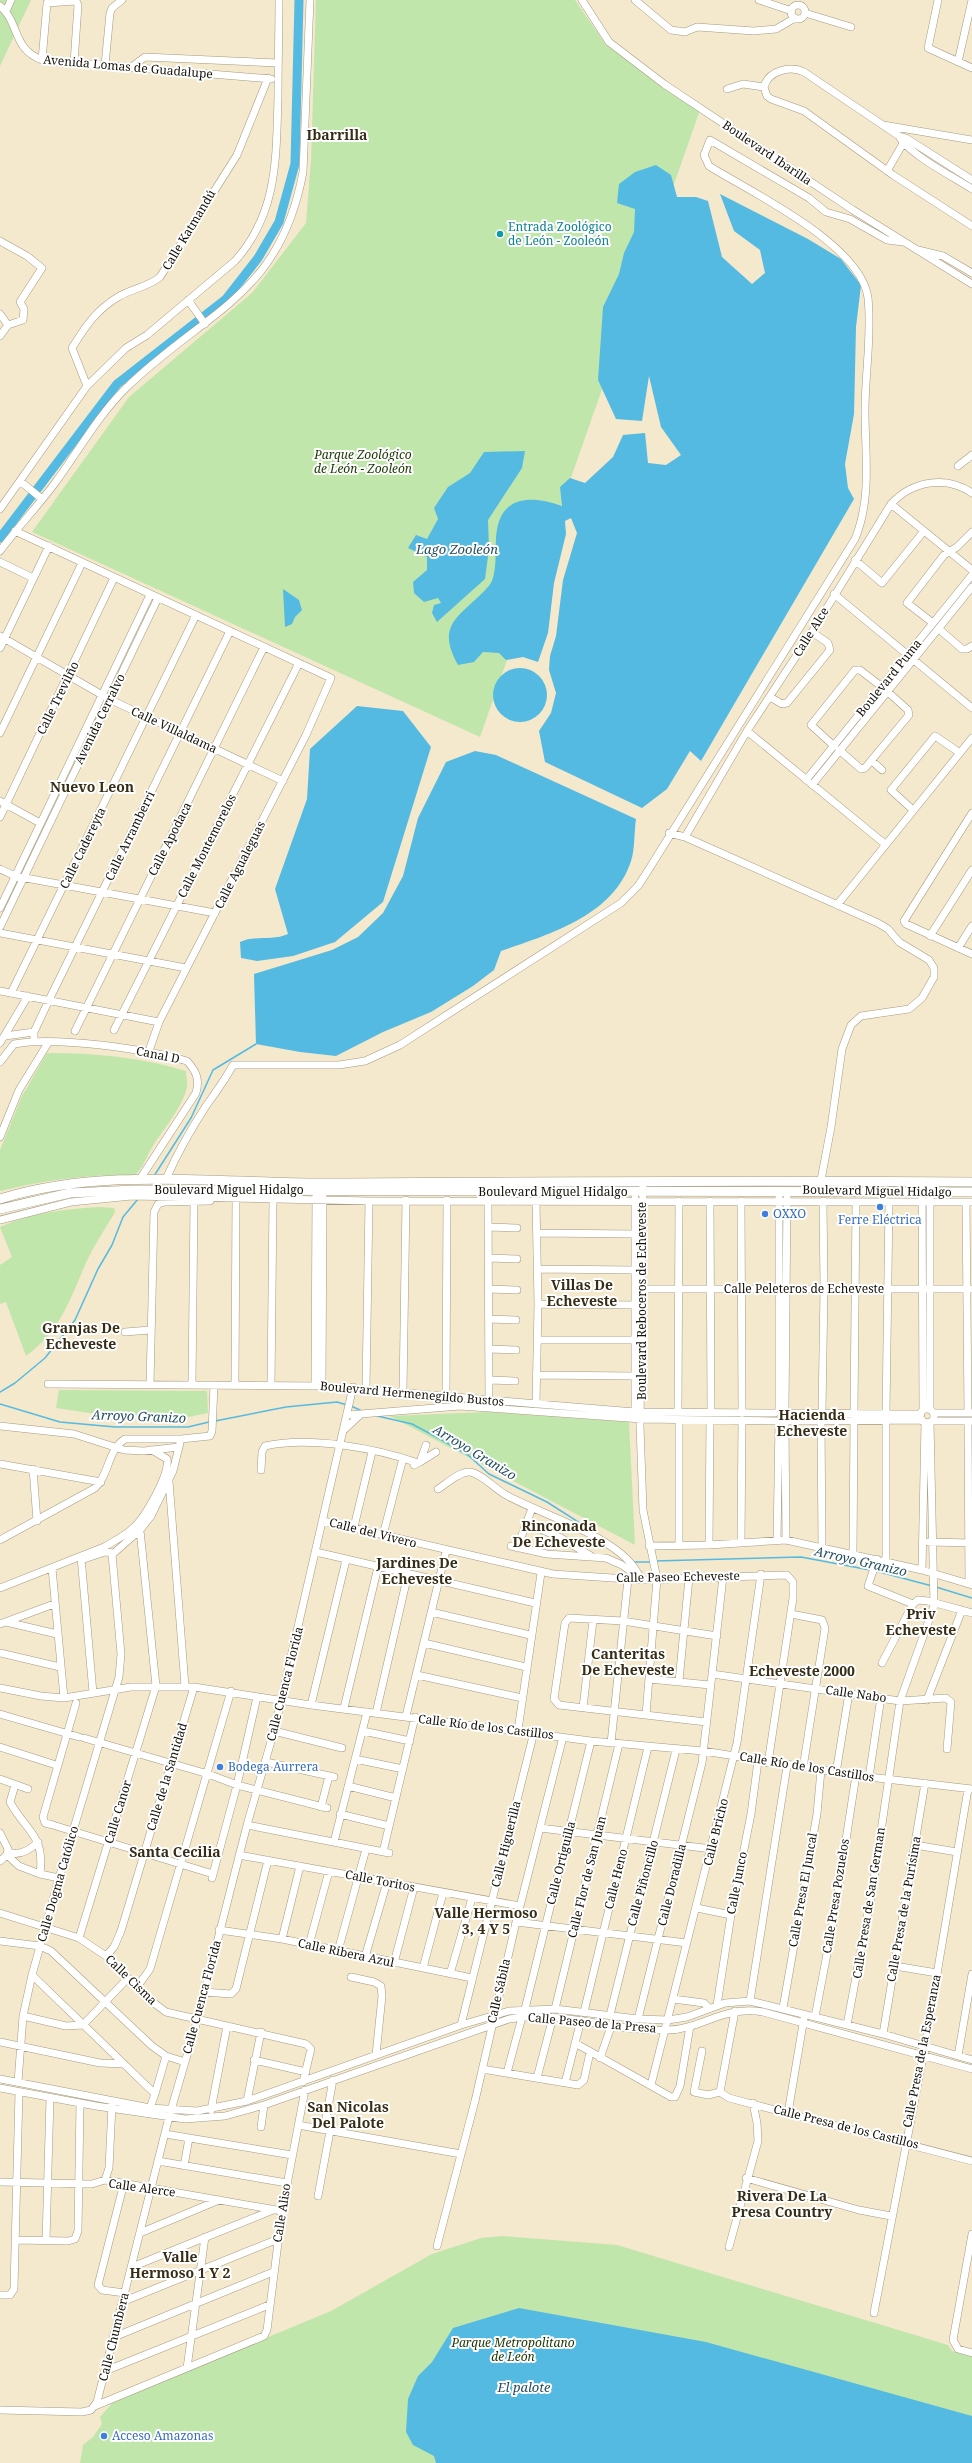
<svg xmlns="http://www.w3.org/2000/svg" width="972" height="2463" viewBox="0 0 972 2463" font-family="'Noto Serif',serif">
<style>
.green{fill:#c1e6ac}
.water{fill:#55bae1}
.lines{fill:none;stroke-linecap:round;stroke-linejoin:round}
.stream{stroke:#55bae1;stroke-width:1.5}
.river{stroke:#55bae1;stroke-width:9}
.minor-casing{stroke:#a59a81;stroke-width:8}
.major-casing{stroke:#a59a81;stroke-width:10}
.minor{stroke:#fff;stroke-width:7}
.major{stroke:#fff;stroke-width:9}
.culture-dot{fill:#0f9aa8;stroke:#fff;stroke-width:1.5}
.shop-dot{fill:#3f7fe0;stroke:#fff;stroke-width:1.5}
.labels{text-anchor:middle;stroke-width:4;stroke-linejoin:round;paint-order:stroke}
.street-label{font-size:12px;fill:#151108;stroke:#fff}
.culture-label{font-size:12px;fill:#0d838f;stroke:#fff;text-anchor:start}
.park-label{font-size:12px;font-style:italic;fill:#1a3602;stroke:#fff}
.shop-label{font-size:12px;fill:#366cbe;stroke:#fff;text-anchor:start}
.water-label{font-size:13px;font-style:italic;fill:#244f60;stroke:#fff}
.quarter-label{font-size:14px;font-weight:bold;fill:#372d17;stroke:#fff}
</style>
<rect width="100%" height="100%" fill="#f4e8cd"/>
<path class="green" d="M0 0H31L0 66Z
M316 0H575L606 45 700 110 480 737 32 532 129 397 252 293 306 223 311 160Z
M47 1053C94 1053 141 1057 186 1071 186 1076 188 1082 187 1087 183 1107 161 1132 151 1149 145 1160 144 1166 135 1175 89 1174 45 1180 0 1191V1150L22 1096Z
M99 1207 114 1208 115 1212C105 1229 93 1247 85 1265 69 1302 60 1331 26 1356L6 1302 0 1304V1265L12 1257 0 1227C30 1213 66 1209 99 1207Z
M59 1390 207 1391 208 1413 168 1421 122 1413H89L56 1408Z
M488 1412 629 1422 635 1545 390 1416Z
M502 2236 617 2245 948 2345 952 2351 972 2357V2463H80L83 2445 93 2437 102 2424 100 2417 114 2401 331 2311 432 2254 481 2238Z"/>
<path class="water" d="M656 165 671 175 677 197H696L708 201 722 257 752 284 765 273 760 250 734 231 720 194 808 239 841 259 861 285 856 327 854 414 845 464 848 488 854 499 701 761 690 751 667 789 642 808 545 762 539 731 551 713 556 693 549 670 550 656 556 636 563 580 577 533 571 518 565 521 566 534 554 583 548 633 538 662 523 657 506 660 499 653 483 652 474 662 458 665C440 632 450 622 476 599 481 594 489 587 492 581 498 564 494 546 497 529 504 493 536 497 562 506L560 487 570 478 585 483 613 457 623 435 645 433 648 463 666 465 681 455 661 427 649 376 642 421 616 419 598 380 603 307 619 274 624 253 634 232 635 209 617 203 619 184 635 172Z
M525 451 522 468 488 520 489 549 485 579 437 622 432 613 434 605 441 603 438 598 424 602 414 593 413 582 427 570V557L408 548 416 535 427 539 438 519 434 508 448 487 470 473 484 452Z
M283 589 299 600 302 610 295 617 292 624 285 627Z
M493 695a27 27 0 1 1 54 0a27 27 0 1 1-54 0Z
M357 706 403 711 431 747 383 902 335 942 293 956 257 961 241 958 240 942C255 935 273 941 288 934L275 889 307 799 310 749Z
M475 751 496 755 636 819C634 832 635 849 631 861 613 916 550 934 501 951L494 970 473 986 431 1012 383 1032 336 1056 300 1052 256 1044 254 974 332 950 358 937 383 913 403 876 418 818 446 762Z
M519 2308 706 2342 972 2416V2463H436L434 2456 413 2445 406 2432 408 2399 418 2376 432 2362 453 2328Z"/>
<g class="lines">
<path class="stream" d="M154 1176 191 1118 213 1070 256 1044
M0 1392 15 1383 45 1358 75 1320 98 1269 112 1245 123 1217 138 1199
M0 1404 60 1422 115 1427H188L209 1422
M351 1406 362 1411
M373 1415 412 1424 440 1439 468 1455 489 1474 547 1502 594 1532
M215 1421 286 1407 337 1402 347 1405
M655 1561 801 1557 870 1570
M633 1562H651
M876 1571 932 1586
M936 1587 972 1598"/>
<path class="river" d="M0 538 117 384 226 299 258 258 279 222 295 164 299 0"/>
<defs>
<path id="minor" d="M582 0 609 42 664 84 853 210 972 284
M635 0 671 30 685 32 697 27 754 31 776 29 795 18
M759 0 792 11
M938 0 928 48 972 68
M791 12a7 7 0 1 1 14 0a7 7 0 1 1-14 0Z
M0 6C20 23 12 49 42 60L271 79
M6 11 11 0
M805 13 851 27
M42 60 47 3 76 1 78 5 74 63
M958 62 972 0
M105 65 110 13 112 8 122 0
M130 68 145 57 278 63
M764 87C768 71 790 65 804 72L899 136C907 153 955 178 972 189
M764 87 767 96 771 99 804 111 893 175 972 226
M727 89 743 84 764 87
M883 125 972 140
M899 136 906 138 972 180
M887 171 905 140
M0 241 27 256 42 268 20 302 24 309 23 320 8 325
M918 250 943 256 972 273
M188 300 205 324
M0 314 8 325
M0 336 8 325
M87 386 126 348 147 335 235 261C278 213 276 158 278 98 278 65 279 33 279 0
M958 466 972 455
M20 481 42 499
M891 504 972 570
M0 509 87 386 72 348C85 327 96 310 118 297 131 289 148 287 160 277L237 155 268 78
M15 531 331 678 306 735 159 1022 149 1051
M0 551C17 528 38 506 55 483 77 453 100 413 126 388 206 310 280 297 303 172L310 0
M855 560 882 583 924 531
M0 562 33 578
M834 594 972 708
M933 623 907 603 944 555 957 547 972 532
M939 629 962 649H967L972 646
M0 636 109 699 283 781
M0 648 49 546
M770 697 782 704 787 703 830 650 828 643 812 632
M747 731 885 844
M0 733 82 563
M834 746 811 725 855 670H860L882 687
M839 750 861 769 865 768 909 715 908 710 888 692
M872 761 882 770
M806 780 972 575
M812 785 972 587
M0 801 40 823
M913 810 891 790 935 736 960 753
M972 813 904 921 906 924 972 954
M0 817 114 578
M669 833 685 837 878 923 888 929 899 942 929 960 934 968V977L922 998 909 1009 861 1016 851 1025 842 1049 831 1127 821 1180
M685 837 747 731 812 632 891 504C912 481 946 475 972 493
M0 869 15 876 215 913
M837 905 972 738
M0 908 150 595
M0 927 158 598
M0 933 186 968
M930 936 972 870
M958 948 972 926
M0 991 159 1022
M11 993 196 615
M114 1030 299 663
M75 1031 264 647
M5 1036 34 1032
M34 1042V1032L49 1000 230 631
M0 1043 28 996
M0 1062 14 1044C56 1036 145 1049 187 1061 196 1071 200 1079 196 1093L140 1179
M0 1137 19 1090 48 1043
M166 1179C177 1154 191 1129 206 1106 216 1092 225 1080 233 1065H339L365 1061 400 1045 621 903 638 886 649 869 855 539C872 498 865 454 865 411 865 374 872 335 868 298 861 244 752 193 709 166L704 155 710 140 809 198 826 212 850 219 887 240 903 242
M922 1181 923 1410
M643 1182 640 1426 643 1510 657 1579 646 1715
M930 1188V1409
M635 1198V1415
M488 1201 489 1399
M710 1201 711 1412
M741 1201 742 1412
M966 1202 968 1413
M0 1220 71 1202 132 1196 369 1201 972 1202
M489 1227 517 1228
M537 1233 635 1234
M489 1258 517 1259
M538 1269 635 1270
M489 1289 517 1290
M635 1289H972
M538 1304 635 1305
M489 1319 516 1320
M125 1332 150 1330
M537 1340H635
M489 1349 516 1350
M536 1375 634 1376
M489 1380 515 1381
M48 1384 322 1386 635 1412 775 1413
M150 1385 154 1212 158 1204 165 1202 210 1201
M192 1385 194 1202
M235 1385 236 1198
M271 1386 273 1200
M315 1386 316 1195
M322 1386 323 1196
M366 1389 369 1201
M403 1392 406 1200
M446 1396 447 1200
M536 1404 538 1304 536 1201
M779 1409V1196
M785 1409 787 1197
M920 1416a7 7 0 1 1 14 0a7 7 0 1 1-14 0Z
M678 1412 679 1201
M822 1412 824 1288 823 1201
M854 1412 856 1203
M789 1413 921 1414
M886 1413 889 1203
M934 1413H972
M348 1415 460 1406 642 1419 777 1421
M679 1420V1545
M821 1420 822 1547
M787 1421 922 1420
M932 1421H972
M968 1421 969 1584
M785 1422 786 1540
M0 1426 74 1434 124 1450 144 1451 179 1447
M345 1429 360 1415
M420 1462 436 1452
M0 1464 101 1482
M414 1465 420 1462 426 1445
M33 1469 37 1521
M261 1470 262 1452 265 1446C309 1436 376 1448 418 1463
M169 1481 185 1686
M438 1489C446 1484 460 1471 470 1472 482 1474 495 1489 506 1495 541 1515 625 1538 640 1578
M323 1521 553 1574 642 1580 787 1575 793 1582V1598L768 1763
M527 1523 561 1538 591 1556
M354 1527 372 1452
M383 1535 403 1458
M0 1540 95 1488C110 1474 107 1450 125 1439H181L210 1436 212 1431 214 1385
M777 1540 779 1422
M928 1542 972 1543
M741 1543 742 1420
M709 1545 710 1420
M511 1546 547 1554 606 1558 622 1565 640 1578
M649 1546 709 1545 786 1540 922 1570 972 1585
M517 1548 531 1511
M105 1552 104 1547C114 1541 125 1536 133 1528 145 1518 170 1474 167 1459L152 1450
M316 1552 535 1603
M853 1555 854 1420
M81 1557 93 1693
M877 1559 868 1586 913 1604
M81 1560 105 1552 114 1553 140 1530 151 1516 173 1471 180 1443
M886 1561V1420
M52 1568 64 1698
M922 1570 925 1422
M0 1588 104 1547
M431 1612 530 1635
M791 1614 822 1620 825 1628 803 1768
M6 1622 57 1634
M0 1624 54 1604
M424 1643 526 1667
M0 1653 60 1667
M882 1663 913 1604 918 1600 928 1601 972 1613
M712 1674 900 1701 946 1698 951 1702 947 1749
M417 1675 522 1698
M649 1679 710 1685
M679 1681 689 1578
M0 1688 41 1696 64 1698 131 1687H194L311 1705 591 1741 703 1751 869 1777 972 1789
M927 1700 962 1610
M311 1705 346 1560
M344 1708 378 1567
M583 1708 593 1620
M376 1713 408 1574
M0 1714 79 1737
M406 1716 446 1551
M706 1722 559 1705 554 1699 565 1623 569 1618 623 1621 717 1636
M518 1730 541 1573
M274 1731 342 1748
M363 1731 410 1741
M84 1738 208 1774 237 1785 327 1808
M611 1743 628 1579
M0 1747 56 1765
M355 1759 403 1769
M266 1762 334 1777
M836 1773 849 1693
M869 1777 881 1697
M0 1779 28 1789
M15 1785 10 1802C26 1832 45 1834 40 1874L59 1878
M348 1786 396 1798
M321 1807 329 1776
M340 1814 389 1826
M53 1825 45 1823 43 1817 76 1703
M247 1825 389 1853
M56 1826 213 1874
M540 1828 712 1849
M0 1833 8 1849 7 1855 0 1861
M334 1842 367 1712
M915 1845 957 1852
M8 1852C19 1856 30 1850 38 1842
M383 1852 415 1717
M7 1855 19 1866 40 1874
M239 1855 520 1906
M212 1878 237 1785 257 1697
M697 1908 731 1915
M0 1913 79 1938 106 1956 146 1997 166 2012 306 2044 311 2049 303 2082
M516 1922 687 1943
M219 1930 282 1939 472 1978
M79 1938 156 1686 140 1530
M282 1939 300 1866
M0 1941 40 1946 51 1951 152 2046 166 2056 185 2062
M309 1945 329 1871
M338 1951 366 1849
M106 1956 114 1947 121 1931 194 1687
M365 1957 387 1882
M394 1963 414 1887
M895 1966 937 1973
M423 1968 443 1893
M450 1974 472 1898
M32 1975 155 2094 150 2108
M351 1977 374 1982 381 1986 382 1996 376 2055
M137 1987 150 1969 231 1691
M204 1992 231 1994 236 1989 268 1860
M673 1999 704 2003 709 2008
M750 2001 787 1766
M717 2005 731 1915 751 1814 758 1761
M783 2008 817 1814 821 1770
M525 2009 591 1741
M555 2009 619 1744
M584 2012 648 1747
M610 2015 676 1750
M23 2016 66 2026 83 2025 128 1978
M815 2017 834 1917 856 1775
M638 2019 702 1763 723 1577
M461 2025 534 1732
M847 2025 873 1886 900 1701 934 1606 930 1422
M883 2034 925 1783
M0 2042 100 2063 124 2064
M575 2043 671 2097H675L680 2086 690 2026
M702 2051 694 2092 708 2095 720 2092
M958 2056 972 1974
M600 2058 612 2024
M254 2060 306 2072
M482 2069 578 2085 584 2080 590 2052
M507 2073 522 2017
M537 2078 553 2017
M0 2079 150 2108 197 2111 247 2101 461 2025 509 2011 555 2009 638 2019 668 2020 687 2017 725 2003 750 2001 883 2034 972 2060
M18 2082 23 2016 32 1975 59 1878 119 1677 121 1654 112 1554
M565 2083 581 2020
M651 2085 737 1743 761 1574
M0 2088 96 2106 185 2119 225 2116 264 2105 509 2019C562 2010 614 2032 668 2030 702 2029 724 2005 763 2012L972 2069
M720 2092 729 2098 972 2161
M720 2092 735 2011
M155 2094 166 2056
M247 2101 261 2032
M211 2110 227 2026
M788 2113 804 2018
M298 2125 461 2154
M261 2127 264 2105
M324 2129 333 2080
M165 2134 292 2155
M158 2161 287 2183
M184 2166 189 2138
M746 2178 859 2210 891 2216
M105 2180 109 2168 112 2105
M0 2182 92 2184 105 2180 282 2211
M124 2183 98 2285 102 2290 125 2293
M318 2196 330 2131
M140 2233 219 2200
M972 2234 953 2340 958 2349 972 2353
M15 2240 68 2241 75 2239 78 2231 80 2103
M46 2241 50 2098
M437 2246 475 2101 516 1922 563 1737
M729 2247 758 2141 757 2123 753 2103
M132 2267 273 2210
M0 2295H10L14 2289 19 2092
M122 2302 278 2239
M874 2313 925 2046 968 1789
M114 2337 273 2272
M187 2368 205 2237
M105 2371 269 2305
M95 2406 264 2336 267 2330 282 2211 305 2090
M0 2410 82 2412 91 2410 97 2402 169 2117 197 2021 247 1825 274 1731 353 1387"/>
<path id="major" d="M487 1196 508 1200
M0 1199C107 1166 221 1184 331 1183 545 1182 758 1180 972 1182
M0 1209 70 1193 134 1190 972 1192"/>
</defs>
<use href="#minor" class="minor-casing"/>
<use href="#major" class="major-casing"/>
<use href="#minor" class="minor"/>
<use href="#major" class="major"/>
</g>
<circle class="culture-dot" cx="500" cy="234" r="4"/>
<g class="shop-dot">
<circle cx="880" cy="1207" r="4"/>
<circle cx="765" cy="1214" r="4"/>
<circle cx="220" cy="1767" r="4"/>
<circle cx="104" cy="2436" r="4"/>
</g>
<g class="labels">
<g class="street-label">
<text transform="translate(128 67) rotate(5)" y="4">Avenida Lomas de Guadalupe</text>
<text transform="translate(767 153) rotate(34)" y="4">Boulevard Ibarilla</text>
<text transform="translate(189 230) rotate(-59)" y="4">Calle Katmandú</text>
<text transform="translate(811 632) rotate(-58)" y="4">Calle Alce</text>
<text transform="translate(889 678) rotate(-51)" y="4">Boulevard Puma</text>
<text transform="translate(58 698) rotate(-64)" y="4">Calle Trevilño</text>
<text transform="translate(100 719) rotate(-64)" y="4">Avenida Cerralvo</text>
<text transform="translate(174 730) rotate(25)" y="4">Calle Villaldama</text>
<text transform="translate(130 836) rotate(-64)" y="4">Calle Arramberri</text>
<text transform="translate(170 839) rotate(-63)" y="4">Calle Apodaca</text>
<text transform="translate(207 846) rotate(-63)" y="4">Calle Montemorelos</text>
<text transform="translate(83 848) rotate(-64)" y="4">Calle Cadereyta</text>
<text transform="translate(240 865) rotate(-63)" y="4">Calle Agualeguas</text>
<text transform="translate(158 1055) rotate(11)" y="4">Canal D</text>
<text x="229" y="1194">Boulevard Miguel Hidalgo</text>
<text transform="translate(877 1191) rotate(1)" y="4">Boulevard Miguel Hidalgo</text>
<text x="553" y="1196">Boulevard Miguel Hidalgo</text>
<text x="804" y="1293">Calle Peleteros de Echeveste</text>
<text transform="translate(642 1301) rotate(-90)" y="4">Boulevard Reboceros de Echeveste</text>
<text transform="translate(412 1394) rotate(5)" y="4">Boulevard Hermenegildo Bustos</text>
<text transform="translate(373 1533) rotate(14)" y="4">Calle del Vivero</text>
<text transform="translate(678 1577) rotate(-1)" y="4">Calle Paseo Echeveste</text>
<text transform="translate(285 1684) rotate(-76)" y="4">Calle Cuenca Florida</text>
<text transform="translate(856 1694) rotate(8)" y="4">Calle Nabo</text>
<text transform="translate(486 1727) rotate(7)" y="4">Calle Río de los Castillos</text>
<text transform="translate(807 1767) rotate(9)" y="4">Calle Río de los Castillos</text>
<text transform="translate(167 1777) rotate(-73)" y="4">Calle de la Santidad</text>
<text transform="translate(118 1812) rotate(-73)" y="4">Calle Canor</text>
<text transform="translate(716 1832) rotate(-76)" y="4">Calle Bricho</text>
<text transform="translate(506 1844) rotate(-76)" y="4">Calle Higuerilla</text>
<text transform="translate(561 1863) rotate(-76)" y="4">Calle Ortiguilla</text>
<text transform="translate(587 1877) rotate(-76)" y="4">Calle Flor de San Juan</text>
<text transform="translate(616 1879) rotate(-76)" y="4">Calle Heno</text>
<text transform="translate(380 1881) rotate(11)" y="4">Calle Toritos</text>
<text transform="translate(643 1883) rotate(-75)" y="4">Calle Piñoncillo</text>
<text transform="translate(737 1883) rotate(-79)" y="4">Calle Junco</text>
<text transform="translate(58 1884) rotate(-74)" y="4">Calle Dogma Católico</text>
<text transform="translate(672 1885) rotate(-76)" y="4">Calle Doradilla</text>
<text transform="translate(803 1890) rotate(-80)" y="4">Calle Presa El Juncal</text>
<text transform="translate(836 1896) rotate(-81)" y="4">Calle Presa Pozuelos</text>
<text transform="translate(869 1903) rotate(-81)" y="4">Calle Presa de San German</text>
<text transform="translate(904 1909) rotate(-80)" y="4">Calle Presa de la Purísima</text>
<text transform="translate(346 1953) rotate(12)" y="4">Calle Ribera Azul</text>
<text transform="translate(131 1980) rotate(44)" y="4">Calle Cisma</text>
<text transform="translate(499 1991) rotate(-77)" y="4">Calle Sábila</text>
<text transform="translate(202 1997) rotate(-75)" y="4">Calle Cuenca Florida</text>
<text transform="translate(592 2023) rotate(5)" y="4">Calle Paseo de la Presa</text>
<text transform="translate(922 2051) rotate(-79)" y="4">Calle Presa de la Esperanza</text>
<text transform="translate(846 2127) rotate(14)" y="4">Calle Presa de los Castillos</text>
<text transform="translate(142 2188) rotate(8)" y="4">Calle Alerce</text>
<text transform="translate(282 2213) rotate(-81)" y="4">Calle Aliso</text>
<text transform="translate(114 2337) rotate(-76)" y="4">Calle Chumbera</text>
</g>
<g class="culture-label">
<text x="508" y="231">Entrada Zoológico<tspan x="508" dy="14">de León - Zooleón</tspan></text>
</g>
<g class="park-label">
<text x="363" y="459">Parque Zoológico<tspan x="363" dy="14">de León - Zooleón</tspan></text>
<text x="513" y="2347">Parque Metropolitano<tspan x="513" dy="14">de León</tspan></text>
</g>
<g class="shop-label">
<text x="773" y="1218">OXXO</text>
<text x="880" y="1224" text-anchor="middle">Ferre Eléctrica</text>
<text x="228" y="1771">Bodega Aurrera</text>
<text x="112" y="2440">Acceso Amazonas</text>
</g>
<g class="water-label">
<text x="457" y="554">Lago Zooleón</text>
<text transform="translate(139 1416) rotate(2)" y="5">Arroyo Granizo</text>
<text transform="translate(475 1452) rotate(31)" y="5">Arroyo Granizo</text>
<text transform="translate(861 1561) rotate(13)" y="5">Arroyo Granizo</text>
<text x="524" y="2392">El palote</text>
</g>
<g class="quarter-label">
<text x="337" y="140">Ibarrilla</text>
<text x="92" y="792">Nuevo Leon</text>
<text x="582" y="1290">Villas De<tspan x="582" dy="16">Echeveste</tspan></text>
<text x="81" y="1333">Granjas De<tspan x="81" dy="16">Echeveste</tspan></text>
<text x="812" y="1420">Hacienda<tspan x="812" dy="16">Echeveste</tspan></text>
<text x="559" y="1531">Rinconada<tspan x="559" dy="16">De Echeveste</tspan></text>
<text x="417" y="1568">Jardines De<tspan x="417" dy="16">Echeveste</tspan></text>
<text x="921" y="1619">Priv<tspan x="921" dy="16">Echeveste</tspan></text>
<text x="628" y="1659">Canteritas<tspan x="628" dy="16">De Echeveste</tspan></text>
<text x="802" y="1676">Echeveste 2000</text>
<text x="175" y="1857">Santa Cecilia</text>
<text x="486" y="1918">Valle Hermoso<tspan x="486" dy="16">3, 4 Y 5</tspan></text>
<text x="348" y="2112">San Nicolas<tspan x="348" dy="16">Del Palote</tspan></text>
<text x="782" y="2201">Rivera De La<tspan x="782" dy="16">Presa Country</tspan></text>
<text x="180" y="2262">Valle<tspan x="180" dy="16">Hermoso 1 Y 2</tspan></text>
</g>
</g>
</svg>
